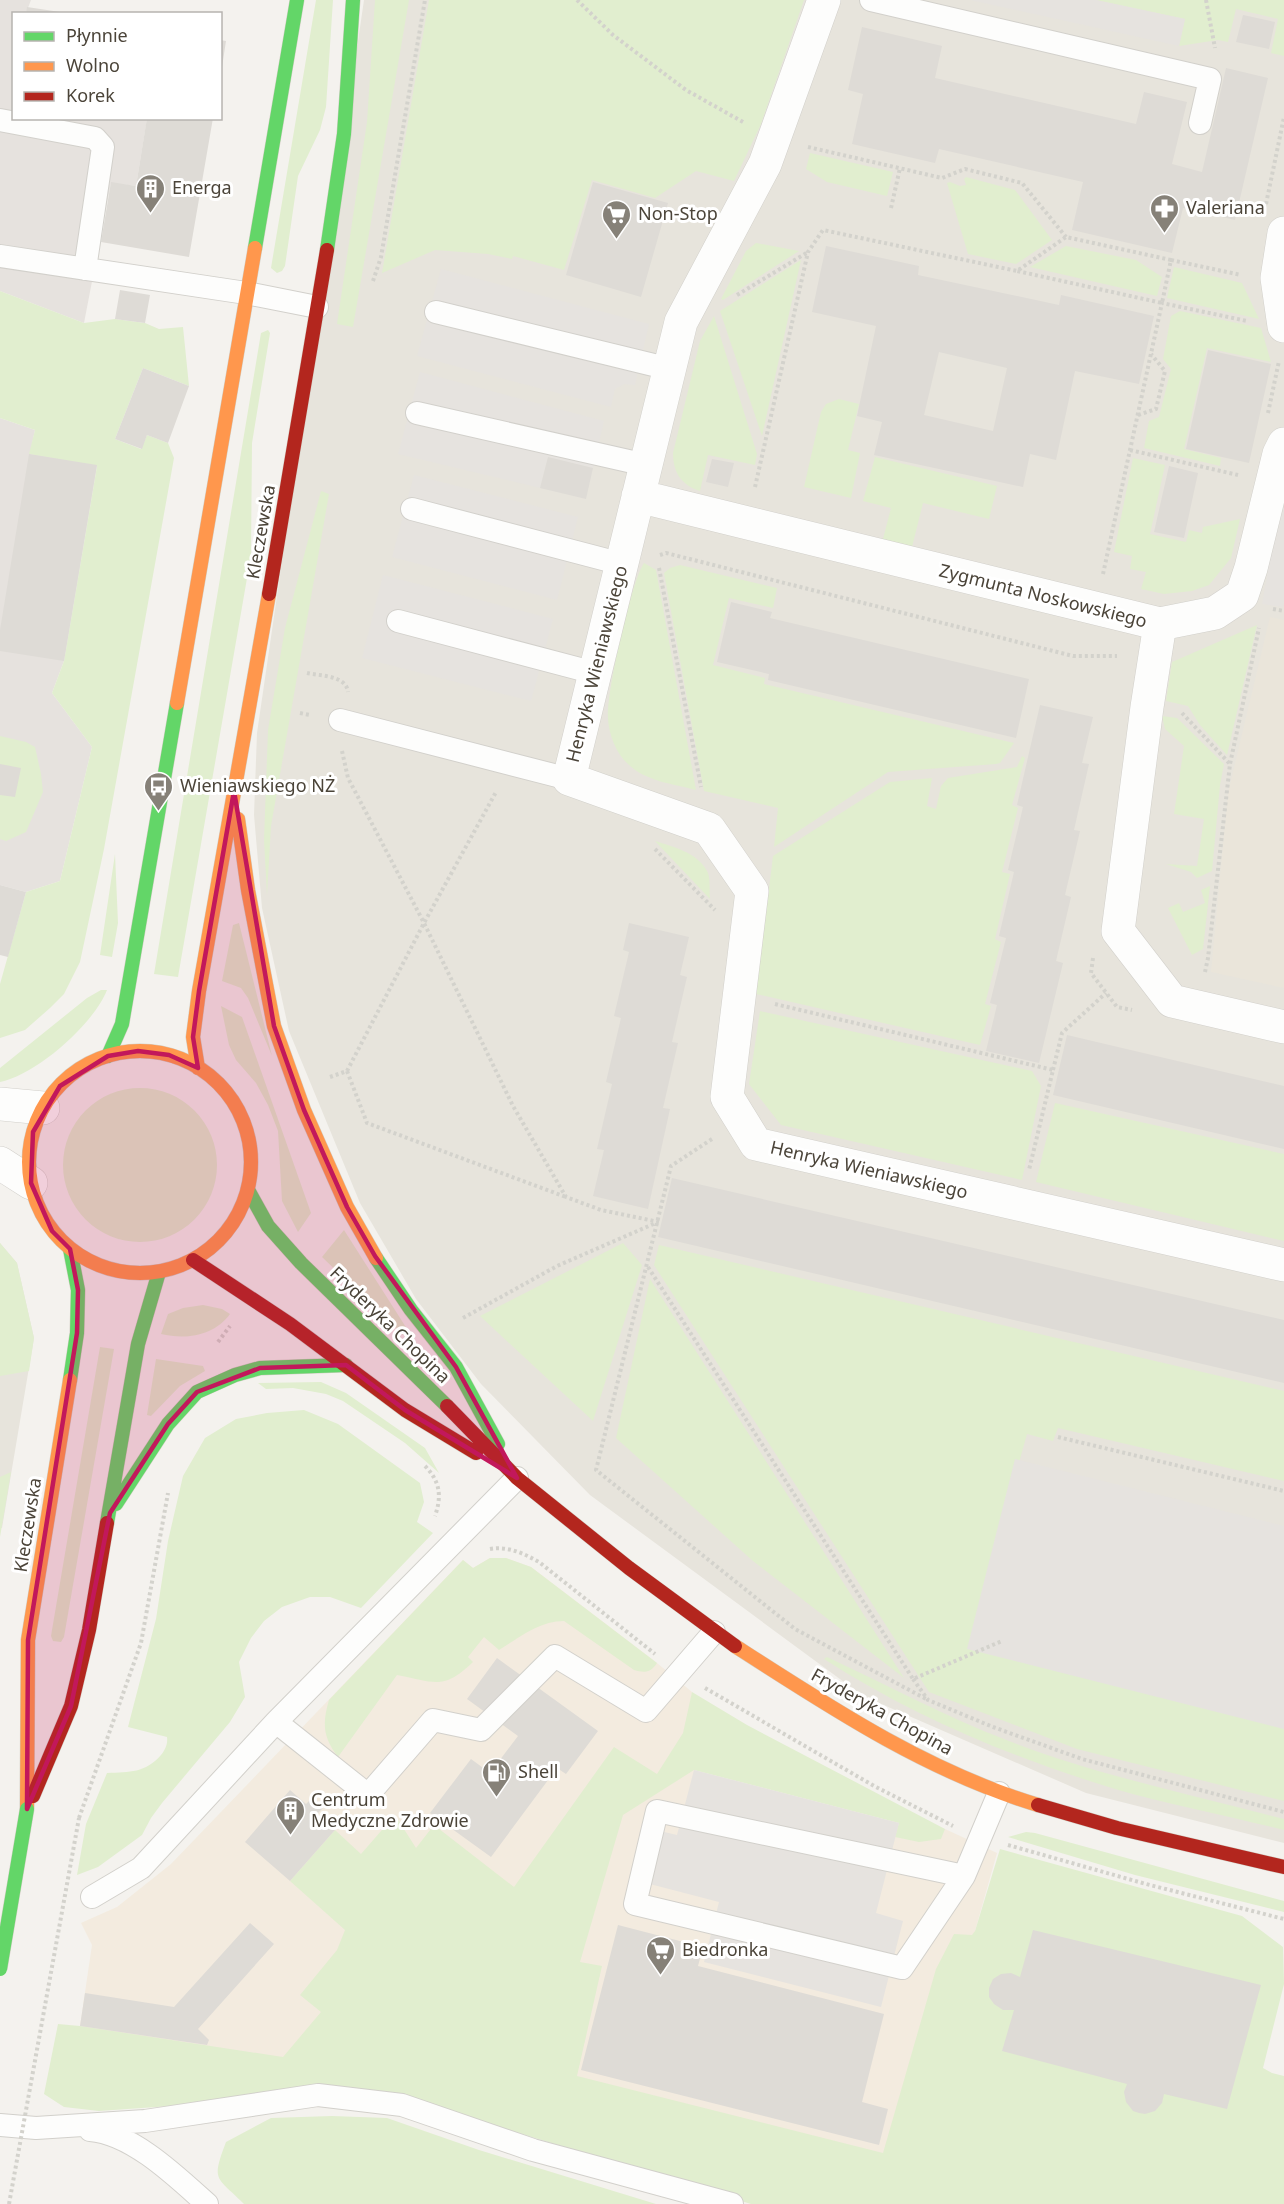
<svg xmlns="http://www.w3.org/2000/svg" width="1284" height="2204" viewBox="0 0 1284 2204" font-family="'Noto Sans',sans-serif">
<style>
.residential{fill:#e7e4dc}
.commercial{fill:#f3ebdf}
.industrial{fill:#e6e2de}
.education{fill:#eae5da}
.green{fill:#e1eecf}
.parking{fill:#e6e3df}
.building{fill:#dedbd6;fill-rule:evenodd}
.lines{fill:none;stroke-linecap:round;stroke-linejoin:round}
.lane-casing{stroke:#d2d0cb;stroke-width:24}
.street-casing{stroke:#d2d0cb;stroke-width:34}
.fast-casing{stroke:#d3cfc5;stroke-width:15}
.slow-casing{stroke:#d3cfc5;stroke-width:15}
.jam-casing{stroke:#d3cfc5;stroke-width:15}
.path{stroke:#d3d2cc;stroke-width:4;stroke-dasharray:3 3;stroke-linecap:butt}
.lane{stroke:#fdfdfc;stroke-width:22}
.street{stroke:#fdfdfc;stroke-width:33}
.fast{stroke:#63d668;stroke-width:14}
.slow{stroke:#ff974d;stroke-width:14}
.jam{stroke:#b3261e;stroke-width:14}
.fast-bridge-casing{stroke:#d3cfc5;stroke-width:15;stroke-linecap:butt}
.path-bridge{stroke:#d3d2cc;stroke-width:4;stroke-dasharray:3 3;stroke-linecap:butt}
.fast-bridge{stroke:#63d668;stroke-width:14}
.marked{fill:#c2185b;fill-opacity:0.2;stroke:#c2185b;stroke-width:4.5;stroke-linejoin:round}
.labels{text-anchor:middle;stroke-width:6;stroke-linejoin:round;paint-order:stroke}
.poi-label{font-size:18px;fill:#4b4439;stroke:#fff;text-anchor:start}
.street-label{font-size:18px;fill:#4b4439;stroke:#fff}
</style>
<rect width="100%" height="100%" fill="#f4f2ee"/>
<path class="residential" d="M364 0H1284V1843L1086 1793 863 1696 590 1495 481 1384 416 1299 360 1203 289 1031 262 908 254 815 257 733Z
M0 1243 17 1263 34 1338 2 1528H0Z"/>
<path class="commercial" d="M490 1558H506L531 1567 657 1663 692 1692 694 1770 899 1823 945 1829 997 1853 975 1931 882 2204 80 2026 92 1945 81 1923 117 1907 171 1864 463 1560 473 1568Z"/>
<path class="industrial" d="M0 0H31L26 13 14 14V118L147 119 136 186 111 183 84 323 0 291Z
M0 418 35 430 30 454 97 465 64 661 52 693 92 747 60 881 26 892 0 885Z"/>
<path class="education" d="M1270 617 1284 620V988L1211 972 1228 793Z"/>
<path class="green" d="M316 0H333L326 107 320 130 298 176 285 266 282 271 277 273 271 268Z
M375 0H409L353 327 337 324 367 122Z
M429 0H804L761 124 734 181 696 171 655 198 592 180 564 270 513 256 512 259 488 254 435 250 382 273Z
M1096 0H1284V56L1271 53 1278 19 1236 9 1228 42 1218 40 1179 46 1185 19Z
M810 153 893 172 887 196 827 182 806 169Z
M966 177 1015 190 1052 240 1016 264 968 254 947 183 950 182 960 186 966 185 964 179Z
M756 243 799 251 723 300 721 299 746 251Z
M1066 246 1136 260 1162 277 1157 296 1030 267Z
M801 260 762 436 720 311Z
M1174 267 1242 283 1259 319 1167 298Z
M0 291 84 323 115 319 145 323 159 329 183 327 189 386 143 368 115 439 141 449 147 435 168 443 174 458 104 849 80 962 64 994 50 1008 25 1030 0 1038V984L26 892 60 881 92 747 52 693 64 661 97 466 29 454 35 430 0 418Z
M1180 311 1261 328 1271 362 1207 348 1184 449 1221 458 1220 466 1144 448 1149 421 1159 417 1171 369 1163 359 1171 316Z
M714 316 757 454 755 465 708 455 700 491C681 485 673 472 673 453L700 341Z
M268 330 270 333 252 443 251 555 178 977 154 974 261 333Z
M839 399 859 404 848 450 860 453 851 498 804 487 821 412 826 404Z
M875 457 997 486 989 519 923 503 912 547 883 539 891 508 863 501Z
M1133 458 1165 465 1150 534 1186 542 1189 530 1202 533 1203 527 1240 519 1231 558 1209 585 1192 591 1164 594 1141 589 1146 572 1130 569 1132 556 1114 552Z
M321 491 329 494 271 826 267 895 264 840 268 730 285 628Z
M644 563 656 570 696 790C673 784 645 781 628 764 616 754 609 734 608 719 606 694 631 582 644 563Z
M680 565 777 588 773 608 729 598 713 665 765 678 764 684 1014 743 1000 763 996 764 888 772 774 847 778 808 704 791 664 573 670 568Z
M1257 625 1227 755 1200 725 1188 706 1166 701 1172 662Z
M1162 716 1177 718 1224 764 1220 785 1212 871 1197 878 1191 872 1166 864 1197 866 1204 819 1174 814 1184 746 1165 729Z
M0 736 26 742 35 747 41 774 43 792 26 832 6 841 0 839Z
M1022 756 1025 758 1012 805 1018 808 1002 872 1010 874 995 939 1001 942 985 1004 991 1006 980 1045 756 994 773 856 890 782 932 778 927 806 936 809 941 786 948 778 1017 767Z
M655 841C673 847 697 852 707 871 711 878 709 891 710 899Z
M115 854 118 923 112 957 100 955Z
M1210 886 1203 949 1192 955 1168 908 1179 903 1183 912 1205 903 1201 890Z
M239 923 272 1056 248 998 241 988 222 981 233 925Z
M101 990H107C94 1024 36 1075 0 1082V1068L87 998Z
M221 1006 242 1017 311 1213 298 1232 282 1201 278 1131 268 1105 256 1083 236 1060 229 1045Z
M760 1011 1032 1071 1041 1086 1022 1180 781 1125 749 1084Z
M63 1165a77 77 0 1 1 154 0a77 77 0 1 1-154 0Z
M1055 1103 1284 1154V1241L1036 1182Z
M344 1230 409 1332 403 1335 322 1257Z
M0 1243 17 1263 34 1338 29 1371 0 1376Z
M623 1243 642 1265 593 1421 480 1316Z
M659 1245 1284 1391V1481L1058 1428 1053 1441 1027 1434 1018 1466 1284 1659V1801L1077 1749 929 1692 654 1265Z
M650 1279 904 1678 753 1561 616 1438Z
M203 1305 222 1309 230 1314C214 1336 186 1340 161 1334L168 1314 183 1308Z
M100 1347 114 1349 64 1637 61 1642 53 1641 51 1636Z
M156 1359 203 1366 205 1371 180 1386 151 1416 147 1415Z
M321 1382 346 1393 425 1448 439 1473 405 1443 343 1401 326 1394 293 1388 266 1389 258 1383Z
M304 1410 338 1424 420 1483 424 1502 417 1522 433 1533 361 1608 330 1597H310L282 1607 264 1621 251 1638 239 1662 245 1697 230 1722 162 1803 151 1818 142 1835 98 1867 77 1875 86 1824 107 1773C130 1772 145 1773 161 1755 165 1750 168 1744 167 1737L128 1727 156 1619 168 1541 183 1476 205 1438 236 1419 267 1413Z
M11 1472 0 1537V1477Z
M490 1558H506L531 1567 657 1663C651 1673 644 1673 634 1670L564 1621C539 1621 519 1638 499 1650L484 1637 468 1657 473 1662C443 1691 435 1682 397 1675L338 1757C323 1737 322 1724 329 1700L463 1560 473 1568Z
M827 1657C887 1685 946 1717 1009 1741 1097 1775 1192 1795 1284 1819V1830C1228 1816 1171 1805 1115 1789 1013 1758 914 1717 824 1659Z
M692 1692 747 1725 945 1829 941 1839 919 1842 895 1837 899 1823 694 1770 623 1815 580 1962 602 1966 577 2076 883 2153 936 1969 954 1934 972 1935 975 1931 1000 1849 1242 1916 1283 1947 1284 1984 1263 2068 1272 2073 1284 2076V2204H751L447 2111 352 2088 199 2104 99 2111 64 2107 44 2094 58 2024 80 2026 283 2057 321 2012 300 1995 337 1950 345 1930 290 1881 335 1830 361 1854 395 1815 416 1848 434 1825 514 1887 614 1747 657 1774 683 1733Z
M1026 1832 1035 1833 1284 1901V1912L1135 1875 1008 1837Z
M332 2116 387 2118 479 2150 656 2204H244C216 2176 211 2182 226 2142L271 2118Z"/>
<path class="parking" d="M970 0H1096L1185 19 1179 46Z
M441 269 649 324 635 385 624 384 615 389 611 407 417 356Z
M420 372 604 421 593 468 548 458 540 488 398 454Z
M414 475 578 517 557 600 392 557Z
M1284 482V601L1283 607 1262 604Z
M383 575 553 619 531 701 362 658Z
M1015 1459 1284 1526V1729L967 1649Z
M694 1770 899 1823 876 1913 903 1921 881 2007 704 1962 719 1902 646 1883 660 1831 677 1835Z"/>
<path class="building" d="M27 7 60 12V14H26Z
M1243 15 1275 22 1269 49 1236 42Z
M862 27 942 46 935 78 1136 124 1144 92 1187 102 1172 164 1202 172 1226 68 1268 78 1235 220 1183 208 1172 253 1072 230 1083 182 939 149 935 163 852 144 863 94 848 90Z
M220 40 226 41 222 67H220Z
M147 118H213L189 257 101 242 111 182 136 186Z
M593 182 668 203 641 297 566 275Z
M826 246 919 266 918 275 1059 305 1061 295 1154 316 1139 384 1075 371 1056 460 1030 454 1023 487 874 455 882 422 857 416 876 326 812 312ZM939 352 1007 368 993 431 924 415Z
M120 290 150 295 145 323 115 319Z
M1208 350 1271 364 1249 463 1186 449Z
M143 368 189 386 168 443 147 435 142 449 115 439Z
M29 454 97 465 64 661 0 651V630Z
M548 457 593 468 586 499 540 488Z
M712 459 734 463 728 487 706 482Z
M1169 466 1198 473 1184 538 1154 532Z
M731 602 772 612 770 618 1029 679 1016 738 768 680 769 674 717 662Z
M1040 705 1093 717 1082 763 1089 764 1074 830 1080 831 1065 895 1071 897 1056 961 1063 963 1039 1063 986 1051 997 1005 990 1003 1006 938 999 936 1014 872 1008 870 1023 807 1017 805Z
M0 764 21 768 15 797 0 795Z
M0 885 26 892 8 957 0 955Z
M629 923 689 937 680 975 687 977 672 1042 678 1043 663 1108 670 1109 648 1209 593 1196 604 1150 597 1149 612 1084 606 1082 621 1018 614 1016 629 952 623 950Z
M1067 1035 1284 1086V1149L1053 1095Z
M672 1178 1284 1320V1383L658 1237Z
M497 1658 598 1731 566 1774 557 1768 491 1857 430 1813 471 1759 490 1773 518 1736 467 1699Z
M290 1790 306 1804 313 1797 324 1807 317 1814 335 1830 290 1881 245 1842Z
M250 1923 274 1944 198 2029 209 2040 207 2045 80 2026 85 1993 174 2007Z
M618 1925 703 1947 698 1966 884 2014 862 2102 888 2109 879 2145 581 2070Z
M1033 1930 1261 1985 1227 2109 1164 2094 1162 2103 1155 2111 1145 2114 1139 2113 1133 2111 1126 2102 1124 2092 1127 2084 1002 2051 1014 2010H1003L994 2004 989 1997V1988L993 1979 1001 1974 1011 1973 1020 1977Z"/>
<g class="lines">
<defs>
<path id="lane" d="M871 0 1210 79 1200 123
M0 120 95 138 103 147 85 269
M0 256 246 293 317 307
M436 312 670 369
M417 413 646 465
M412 509 622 564
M398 621 595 673
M340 720 569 779
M276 1722 368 1795 433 1720 481 1730 555 1656 646 1711 714 1632
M964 1876 902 1968 635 1904 657 1811 964 1876 999 1793
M92 1897 141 1868 276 1722 517 1478
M0 2125 36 2128 145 2121 318 2095 402 2105 533 2150 732 2204
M90 2130C132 2133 177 2177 207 2204"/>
<path id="street" d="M824 0 765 164 681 322 569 779 709 829 752 891 727 1097 756 1144 1284 1265
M1284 233 1277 278 1284 326
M638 496 1160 624 1215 613 1242 595 1251 568 1279 454 1284 444
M1160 624 1147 707 1118 931 1172 1001 1284 1027
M0 1104 43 1108
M0 1163 31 1183"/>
<path id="fast" d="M255 248 297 0
M327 250 344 134 353 0
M108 1056 122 1024 177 703
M248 1190 268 1226 301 1263 447 1406
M376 1258 411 1310 456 1367 498 1444
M70 1380 77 1333 78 1290 70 1249
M116 1504 168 1424 197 1392 235 1375 260 1368 346 1365
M107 1523 138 1344 159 1272"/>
<path id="slow" d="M177 703 255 248
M238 819 248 890 274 1026 304 1110 347 1207 376 1258
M29 1162a111 111 0 1 1 222 0a111 111 0 1 1-222 0Z
M198 1068 193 1037 199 991 269 594
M735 1646C831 1708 928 1772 1038 1805
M27 1809 28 1640 70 1380"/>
<path id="jam" d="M269 594 327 250
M193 1260 290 1324 405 1410 476 1453
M447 1406 517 1478 629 1568 735 1646
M33 1796 71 1706 89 1630 107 1523
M1038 1805 1117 1828 1284 1867"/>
</defs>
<use href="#lane" class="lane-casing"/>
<use href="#street" class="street-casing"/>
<use href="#fast" class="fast-casing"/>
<use href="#slow" class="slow-casing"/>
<use href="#jam" class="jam-casing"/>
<path class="path" d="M577 0 613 35 686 90 743 122
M1206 0 1215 48
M808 147 942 178 965 169 1022 183 1066 237
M1266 204 1284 117
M891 208 900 168
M1171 260 1241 275
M373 281 381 257 425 0
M737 295 808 252
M1268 413 1279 361
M1138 415 1156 409 1165 371 1151 354
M1130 450 1238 475
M755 487 808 252 823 230 1017 271 1066 237 1171 260 1162 303 1017 271
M660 555 666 553 1073 656H1117
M659 568 701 787
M1103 574 1162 303 1247 321
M1273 609 1284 611
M307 673C320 676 346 675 348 692
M300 713 310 715
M1182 713 1230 764
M342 751 348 778 424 923 513 1106 566 1197 601 1210 659 1222
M655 849 715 910
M1093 958 1091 973 1117 1007 1132 1010
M1205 972 1208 958 1230 764 1259 628
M775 1004 1053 1070 1029 1170
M1053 1070 1062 1033 1106 993
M347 1071 367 1123 566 1197
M330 1077 347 1071 424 923 496 792
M712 1139 671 1166 596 1470 795 1629 928 1700
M648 1267 913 1679 1002 1641
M463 1318 557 1266 658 1222
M218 1342 230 1326
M1058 1437 1284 1491
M425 1466C440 1481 442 1496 435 1516
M490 1549C508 1546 523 1553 539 1562L655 1654
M913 1679 928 1700 993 1727 1082 1759 1284 1812
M705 1688 874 1786 953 1826
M79 1818 141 1643 168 1493
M1008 1845 1146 1884 1284 1919"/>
<use href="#lane" class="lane"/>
<use href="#street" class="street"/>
<use href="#fast" class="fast"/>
<use href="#slow" class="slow"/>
<use href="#jam" class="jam"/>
<defs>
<path id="fast-bridge" d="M0 1969 27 1809"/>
</defs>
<use href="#fast-bridge" class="fast-bridge-casing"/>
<path class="path-bridge" d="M9 2204 79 1818"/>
<use href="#fast-bridge" class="fast-bridge"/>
</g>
<path class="marked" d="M234 791 274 1026 304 1110 347 1207 375 1256 456 1367 517 1478 405 1410 346 1365 260 1368 197 1392 168 1424 110 1513 71 1706 27 1809 28 1640 77 1333 78 1290 70 1249 52 1231 31 1183 33 1132 60 1086 108 1056 138 1051 169 1055 198 1068 193 1037 199 991Z"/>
<defs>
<symbol id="building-pin" viewBox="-11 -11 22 30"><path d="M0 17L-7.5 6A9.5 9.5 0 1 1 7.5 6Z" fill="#868178" stroke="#fff"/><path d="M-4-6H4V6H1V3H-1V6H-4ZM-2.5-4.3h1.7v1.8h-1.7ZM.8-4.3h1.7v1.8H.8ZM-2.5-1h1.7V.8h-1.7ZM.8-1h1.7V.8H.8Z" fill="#fff"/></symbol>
<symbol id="pharmacy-pin" viewBox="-11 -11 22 30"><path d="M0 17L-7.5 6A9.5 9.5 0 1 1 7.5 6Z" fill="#868178" stroke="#fff"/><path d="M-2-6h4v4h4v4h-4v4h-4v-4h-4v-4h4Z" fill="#fff"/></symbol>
<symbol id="supermarket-pin" viewBox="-11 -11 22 30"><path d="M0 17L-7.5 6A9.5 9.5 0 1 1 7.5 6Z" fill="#868178" stroke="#fff"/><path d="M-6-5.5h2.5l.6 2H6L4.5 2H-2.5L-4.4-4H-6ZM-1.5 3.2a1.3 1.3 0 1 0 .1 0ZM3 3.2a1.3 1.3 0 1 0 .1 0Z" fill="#fff"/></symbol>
<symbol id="bus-pin" viewBox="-11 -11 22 30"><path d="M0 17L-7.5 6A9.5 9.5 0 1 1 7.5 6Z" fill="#868178" stroke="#fff"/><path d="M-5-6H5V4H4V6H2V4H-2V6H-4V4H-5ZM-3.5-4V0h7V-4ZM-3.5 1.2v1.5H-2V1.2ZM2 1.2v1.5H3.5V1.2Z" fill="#fff"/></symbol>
<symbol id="fuel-pin" viewBox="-11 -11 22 30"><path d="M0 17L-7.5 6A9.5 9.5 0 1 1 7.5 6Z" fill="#868178" stroke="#fff"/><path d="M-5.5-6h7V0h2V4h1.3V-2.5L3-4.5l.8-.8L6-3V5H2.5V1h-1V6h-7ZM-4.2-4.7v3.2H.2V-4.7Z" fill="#fff"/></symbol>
</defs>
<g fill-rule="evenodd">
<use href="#building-pin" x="134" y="172" width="33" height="45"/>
<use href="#pharmacy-pin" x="1148" y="192" width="33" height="45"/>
<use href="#supermarket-pin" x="600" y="198" width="33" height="45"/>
<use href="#bus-pin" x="142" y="770" width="33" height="45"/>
<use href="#fuel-pin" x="480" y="1756" width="33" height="45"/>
<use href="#building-pin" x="274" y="1794" width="33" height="45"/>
<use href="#supermarket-pin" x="644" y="1934" width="33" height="45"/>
</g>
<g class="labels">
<g class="poi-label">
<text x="172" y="194">Energa</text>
<text x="1186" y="214">Valeriana</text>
<text x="638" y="220">Non-Stop</text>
<text x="180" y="792">Wieniawskiego NŻ</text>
<text x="518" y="1778">Shell</text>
<text x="311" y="1806">Centrum<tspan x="311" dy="21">Medyczne Zdrowie</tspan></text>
<text x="682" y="1956">Biedronka</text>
</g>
<g class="street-label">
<text transform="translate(261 532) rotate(-80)" y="6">Kleczewska</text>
<text transform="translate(1043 596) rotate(14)" y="6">Zygmunta Noskowskiego</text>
<text transform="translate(597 664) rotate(-76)" y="6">Henryka Wieniawskiego</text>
<text transform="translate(869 1170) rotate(13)" y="6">Henryka Wieniawskiego</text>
<text transform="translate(390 1325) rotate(44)" y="6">Fryderyka Chopina</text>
<text transform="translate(28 1525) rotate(-81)" y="6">Kleczewska</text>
<text transform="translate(882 1712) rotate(29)" y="6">Fryderyka Chopina</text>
</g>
</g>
<rect x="12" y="12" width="210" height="108" fill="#ffffff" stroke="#b7b4b0" stroke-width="1.5"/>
<rect x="24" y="32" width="30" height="9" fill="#63d668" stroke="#b7b4b0" stroke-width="1.5"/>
<text x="66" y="42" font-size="18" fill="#4b4439">Płynnie</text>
<rect x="24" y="62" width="30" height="9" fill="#ff974d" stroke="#b7b4b0" stroke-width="1.5"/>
<text x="66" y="72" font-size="18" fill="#4b4439">Wolno</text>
<rect x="24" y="92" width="30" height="9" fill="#b3261e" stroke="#b7b4b0" stroke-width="1.5"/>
<text x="66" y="102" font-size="18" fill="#4b4439">Korek</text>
</svg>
